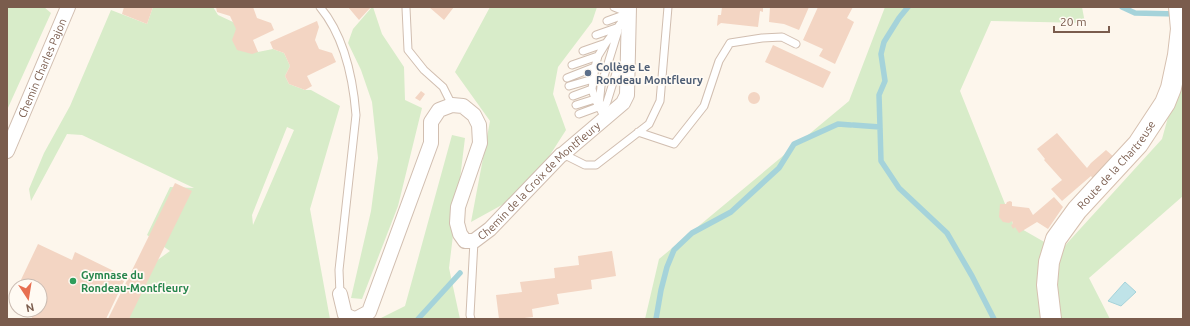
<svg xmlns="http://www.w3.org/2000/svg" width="1190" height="326" viewBox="0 0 1190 326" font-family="Ubuntu,sans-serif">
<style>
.green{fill:#d8ecc9;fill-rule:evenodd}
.water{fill:#bfe3e8;stroke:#a5d3da}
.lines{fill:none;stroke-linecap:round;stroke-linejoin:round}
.stream{stroke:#a5d3da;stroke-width:5.5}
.building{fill:#f3d5c3}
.service-casing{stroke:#d1beb0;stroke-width:9}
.minor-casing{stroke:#d1beb0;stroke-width:16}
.secondary-casing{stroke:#d6c0b0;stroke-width:22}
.service{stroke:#fff;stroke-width:7}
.minor{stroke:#fff;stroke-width:14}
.secondary{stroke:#fff;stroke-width:20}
.service-dot{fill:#5c6f8a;stroke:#fffaf3;stroke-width:1.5}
.leisure-dot{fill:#2e9e5b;stroke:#fffaf3;stroke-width:1.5}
.labels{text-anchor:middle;stroke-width:3.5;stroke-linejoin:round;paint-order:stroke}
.service-label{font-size:11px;font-weight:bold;fill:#4e5e75;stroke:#fffaf3;text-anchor:start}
.street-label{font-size:11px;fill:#7a5c4d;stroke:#fffaf3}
.leisure-label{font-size:11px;font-weight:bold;fill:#27864d;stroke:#fffaf3;text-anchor:start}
</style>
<rect width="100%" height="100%" fill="#fdf6ec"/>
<path class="green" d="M7 7H44L51 13 7 110Z
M153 7H213L218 15 233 22 258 52 273 49 284 53 290 66 285 76 289 84 305 90H311L340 106 310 209 330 319H123L152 264 170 251 147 235 170 187 194 188 82 135 67 134 31 201 29 189 44 153 70 106 111 10 147 24ZM287 127 294 130 253 225 252 215Z
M372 7H373L382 34 404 67 405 100 422 108 398 206 362 299 351 298 371 211 378 158 372 102 361 70 348 43 353 29Z
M490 7H597L592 22 558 67 553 94 566 130 527 191 471 222 490 121 455 72Z
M885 7H1082L1085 23 991 21 960 91 1013 224 1060 251 1162 139 1183 63V196L1089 278 1110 319H645L659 259 849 101Z
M452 135 465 138 449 268 460 319H379L405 306Z"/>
<path class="water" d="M1125 282 1136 292 1121 306 1108 301Z"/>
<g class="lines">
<path class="stream" d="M1122 7 1135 13 1177 14
M853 125 880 127 879 95 885 81 881 54 884 42 899 18 908 7
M880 127 881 161 899 188 947 233 972 276 994 319
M418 319 460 273
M656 319 661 290 667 267 674 250 692 233 731 212 779 168 794 144 838 124 851 125"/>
</g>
<path class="building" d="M124 7H153L147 24 122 14Z
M216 7H253L257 18 271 23 274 30 253 40 258 52 252 54 237 50 232 40 236 29 230 16 217 12Z
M348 7H371L359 20Z
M429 7H454L444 20Z
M722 7H763V12L760 11 758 27 721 23 717 26 718 15H721Z
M770 7H809L799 30 784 24 769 22Z
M818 7H853L847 18 854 22 835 64 819 56 823 49 803 40Z
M317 21 319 27 315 40 319 49 332 53 336 62 307 76 312 86 305 90 289 84 285 76 290 66 284 53 273 49 270 42Z
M773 45 831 72 823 88 765 62Z
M421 91 425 94 420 101 415 98Z
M748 98a6 6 0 1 1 12 0a6 6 0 1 1-12 0Z
M1057 133 1087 168 1091 163 1106 150 1114 157 1094 180 1091 176 1062 201 1051 189 1062 180 1044 160 1045 159 1037 149Z
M175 183 192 191 129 319H108Z
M1054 197 1063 207 1048 229 1037 222 1019 233 1015 227 1013 229 1011 225 1013 224 1012 221 1009 223 1003 222 999 217 1000 204H1006L1007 202 1010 201 1012 202V206L1029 208 1033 215Z
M38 244 72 260 75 252 126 277 106 319H31L34 314 26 310H40V286H18Z
M612 251 616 276 591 280 592 289 557 294 559 304 532 309 533 317 516 319H499L496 295 522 292 520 282 555 278 554 268 579 265 578 256Z
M16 290V305L10 302Z"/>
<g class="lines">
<defs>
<path id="service" d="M320 7C345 37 353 78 356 115L339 270 340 294
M614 7 629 13
M406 8 408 50 424 70 443 87 452 105
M607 21 629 13
M596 35 619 27
M583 51 606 43
M572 65 598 56
M567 78 595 67
M569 86 593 79
M573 96 592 89
M576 105 595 99
M599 106 601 86 618 31
M602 111 607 102 616 73 627 62
M579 114 598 107
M605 118 595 99 592 89 595 67 598 56 606 43 626 16
M638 132 674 144 704 106 719 61 730 43 762 38 782 37 796 44
M563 154 585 165H596L649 124 660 101 668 7
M471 319 470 315 474 241"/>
<g id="minor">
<path id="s1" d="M7 151 68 7"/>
<path d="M340 294 345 315 354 319"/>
<path id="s2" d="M356 319 369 312 431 143V122L439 110 452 105 463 106 474 115 479 125 480 143 458 207 457 223 460 234 465 241H474L490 229 561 155 563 154 623 103 627 95 629 7"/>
</g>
<g id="secondary">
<path id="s3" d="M1051 319 1047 285 1049 262 1056 239 1077 210 1138 144 1165 103 1171 88 1178 55 1181 29 1179 7"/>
</g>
</defs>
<use href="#service" class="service-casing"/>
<use href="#minor" class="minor-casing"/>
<use href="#secondary" class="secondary-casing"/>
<use href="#service" class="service"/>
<use href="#minor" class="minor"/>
<use href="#secondary" class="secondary"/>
</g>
<circle class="service-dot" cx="588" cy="73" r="4"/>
<circle class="leisure-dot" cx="73" cy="281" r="4"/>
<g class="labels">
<g class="service-label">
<text x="596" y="71">Collège Le<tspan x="596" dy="13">Rondeau Montfleury</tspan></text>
</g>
<g class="street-label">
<text dy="4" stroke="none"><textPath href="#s1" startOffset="90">Chemin Charles Pajon</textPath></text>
<text dy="4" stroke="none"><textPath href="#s3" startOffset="177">Route de la Chartreuse</textPath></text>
<text dy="4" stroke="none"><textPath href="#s2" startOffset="500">Chemin de la Croix de Montfleury</textPath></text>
</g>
<g class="leisure-label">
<text x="81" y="279">Gymnase du<tspan x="81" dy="13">Rondeau-Montfleury</tspan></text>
</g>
</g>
<rect width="1190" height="326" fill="none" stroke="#7a5c4d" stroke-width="16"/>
<g transform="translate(28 298) rotate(168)"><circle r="19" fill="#fffaf3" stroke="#cabbb1"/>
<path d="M0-3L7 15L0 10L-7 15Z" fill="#e76f51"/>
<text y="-6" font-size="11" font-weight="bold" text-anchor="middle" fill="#7a5c4d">N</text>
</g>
<path d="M1054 26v6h55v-6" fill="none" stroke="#7a5c4d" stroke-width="2"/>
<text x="1060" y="26" font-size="12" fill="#7a5c4d" stroke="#fffaf3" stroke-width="3" paint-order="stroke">20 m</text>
</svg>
